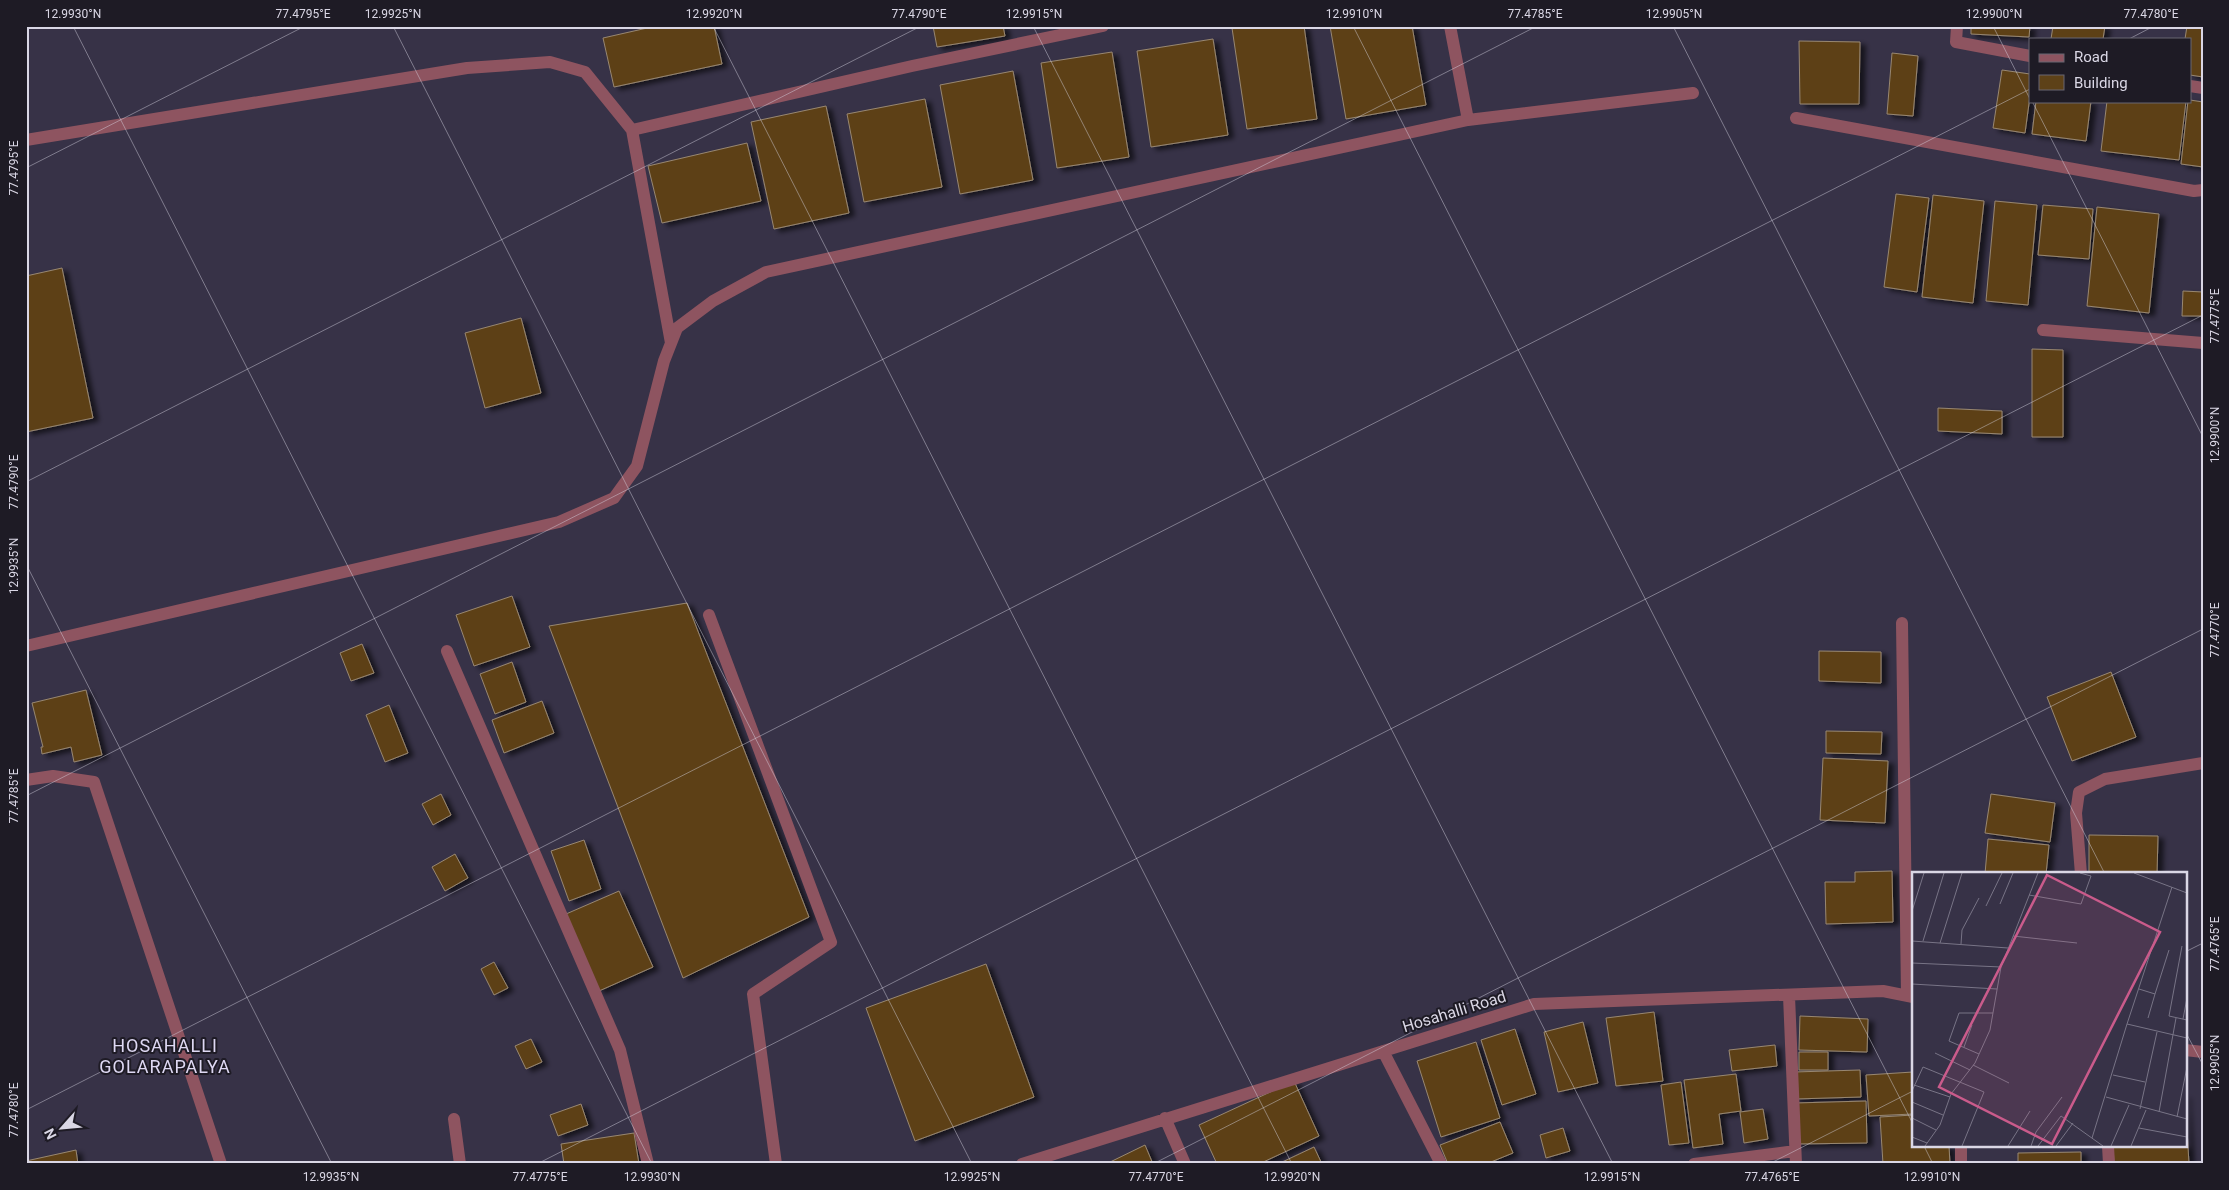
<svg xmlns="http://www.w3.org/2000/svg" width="2229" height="1190" viewBox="0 0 2229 1190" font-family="Roboto,sans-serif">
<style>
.building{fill:#5d4118;stroke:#988771;filter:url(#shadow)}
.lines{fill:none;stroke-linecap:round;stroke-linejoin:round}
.minor{stroke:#8e5460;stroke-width:12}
.ticks{fill:none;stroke:#dad7e5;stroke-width:1;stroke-opacity:0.45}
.labels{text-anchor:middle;stroke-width:4;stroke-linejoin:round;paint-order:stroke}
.street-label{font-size:16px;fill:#dad7e5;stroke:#1e1b25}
.neighbourhood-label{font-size:18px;letter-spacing:1px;fill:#ded8f3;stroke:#1e1b25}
.inset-road{fill:none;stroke:#787486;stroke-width:1}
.view{fill:#ca5b8b;fill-opacity:0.15;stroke:#ca5b8b;stroke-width:2.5}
.inset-edge{fill:none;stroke:#dad7e5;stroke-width:2.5}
.neatline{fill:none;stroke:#dad7e5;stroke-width:2}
.ticks-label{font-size:12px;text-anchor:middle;fill:#dad7e5}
</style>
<defs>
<filter id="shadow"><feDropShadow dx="5.5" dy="3" stdDeviation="2.5" flood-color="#0009"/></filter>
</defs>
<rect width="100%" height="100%" fill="#373247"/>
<path class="building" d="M656 26H714L722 64 614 87 603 38Z
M933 26H1003L1005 36 937 47Z
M1241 26H1304L1317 119 1247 129 1232 28Z
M1330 26H1412L1426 105 1346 119Z
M1971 26H2030L2029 37 1971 34Z
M2053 26H2105L2103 39H2051Z
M2187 26H2203V77L2190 75V39H2185Z
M1213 39 1228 135 1151 147 1137 51Z
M1799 41 1860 42 1859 104H1800Z
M1112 52 1129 157 1057 168 1041 63Z
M1892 53 1918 56 1913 116 1887 114Z
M2002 70 2030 74V96L2025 133 1993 128Z
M1013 71 1033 180 960 194 940 85Z
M925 99 942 187 864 202 847 114Z
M2190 100 2203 102V167L2181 164 2188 101Z
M2036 101H2091L2086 141 2032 134Z
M2107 101H2186L2179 160 2101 151Z
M826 106 849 213 774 229 751 122Z
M747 143 761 201 662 223 648 166Z
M1896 194 1929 198 1917 292 1884 287Z
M1933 195 1984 201 1973 303 1922 297Z
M1995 201 2037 205 2028 305 1986 301Z
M2043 205 2093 209 2089 259 2038 255Z
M2097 207 2159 214 2149 313 2087 306Z
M62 268 93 418 26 432V276Z
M2183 291 2203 292V316H2182Z
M521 318 541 393 485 408 465 333Z
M2032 349 2063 350V437H2032Z
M1938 408 2002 411V434L1938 431Z
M512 596 530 647 474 666 456 615Z
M687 603 809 917 683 978 549 626Z
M362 644 374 673 351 681 340 653Z
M1819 651 1881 652V683L1819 681Z
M512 662 526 702 495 714 480 674Z
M2111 672 2136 737 2072 761 2047 697Z
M86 690 102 755 74 762 71 747 42 754 41 747H43L32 703Z
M542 701 554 733 504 753 492 720Z
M389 705 408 753 385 762 366 715Z
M1826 731 1882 732 1881 754 1826 753Z
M1823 758 1888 761 1885 823 1820 820Z
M441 794 451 815 433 825 422 804Z
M1991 794 2055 803 2050 842 1985 833Z
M2089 835 2158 836 2157 874H2089Z
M1988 839 2049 845 2046 874H1985Z
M584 840 601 889 569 901 551 851Z
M455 854 468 878 445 891 432 867Z
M1892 871 1893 922 1826 924 1825 882H1855V872Z
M619 891 653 967 599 991 566 914Z
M494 962 508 988 494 995 481 969Z
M986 964 1034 1097 915 1141 866 1008Z
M1654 1012 1663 1081 1616 1086 1606 1018Z
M1800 1016 1868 1019 1867 1052 1799 1050Z
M1583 1022 1598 1083 1558 1092 1544 1032Z
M1515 1029 1536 1094 1502 1105 1481 1040Z
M531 1039 542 1062 526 1069 515 1046Z
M1476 1042 1500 1118 1441 1137 1417 1061Z
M1775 1045 1777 1066 1732 1071 1729 1050Z
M1799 1052H1828V1070H1799Z
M1860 1070 1861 1097 1795 1099 1794 1072Z
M1913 1072V1114L1869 1116 1866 1075Z
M1736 1074 1741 1111 1719 1114 1723 1144 1693 1148 1684 1080Z
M1294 1081 1319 1136 1259 1164H1217L1199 1125Z
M1681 1082 1689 1143 1669 1145 1661 1085Z
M2185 1095 2189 1164H2114L2113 1146H2185Z
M1866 1101 1867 1143 1796 1144 1795 1103Z
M581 1104 588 1125 558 1136 550 1115Z
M1763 1109 1768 1139 1744 1143 1740 1112Z
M1913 1115V1146H1949L1950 1164H1883L1880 1117Z
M1500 1122 1513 1153 1486 1164H1448L1440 1145Z
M1563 1128 1570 1151 1546 1158 1540 1135Z
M634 1133 639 1164H564L561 1144Z
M1145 1145 1153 1164H1106Z
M1314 1147 1322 1164H1278Z
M76 1150 78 1164H26V1161Z
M2081 1152V1164H2018V1153Z"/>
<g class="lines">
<path class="minor" d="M1957 26 1956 42 2030 56
M2190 86 2203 88
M1796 118 2194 191 2203 190
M1468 120 1693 93
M26 140 467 68 550 62 585 72 632 130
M2043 330 2203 343
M671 343 632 130 912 66 1103 26
M709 615 831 942 753 994 776 1164
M1902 623 1907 996
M26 646 559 522 614 498 637 466 664 361 677 328 713 301 766 272 1468 120 1450 26
M447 651 620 1050 648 1164
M26 780 53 776 94 782 221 1164
M2081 874 2076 813 2079 792 2105 779 2203 763
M1789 996 1796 1164
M2185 1050 2203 1052
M1383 1051 1441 1164
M1165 1118 1185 1164
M454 1119 460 1164
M1961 1146V1164
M2108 1146 2109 1164
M1022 1164 1534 1004 1883 991 1913 997
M1694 1164 1795 1151"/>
</g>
<path class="ticks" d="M73 26 652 1164M393 26 972 1164M713 26 1292 1164M1033 26 1613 1164M1353 26 1913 1124M1673 26 2105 874M1993 26 2030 99M2129 39 2154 26M2032 101 2203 437M26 168 305 26M26 482 921 26M26 564 332 1164M26 796 1537 26M2185 952 2203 943M2185 1031 2203 1065M26 1110 2030 89M1924 1146 1933 1164M537 1164 2203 315M1153 1164 2203 629M1769 1164 1913 1091"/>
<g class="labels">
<g class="street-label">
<text transform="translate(1454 1011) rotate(-17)" y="6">Hosahalli Road</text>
</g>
<g class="neighbourhood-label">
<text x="165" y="1052">HOSAHALLI<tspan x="165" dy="21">GOLARAPALYA</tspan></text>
</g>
</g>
<g transform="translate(1912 872)">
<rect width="275" height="275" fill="#373247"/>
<path class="inset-road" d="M222 1 275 21M117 23 169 32 179 4 168 1M88 32 101 1M74 34 90 1M0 39 12 1M101 64 165 71M0 69 96 76M11 69 32 1M28 71 50 1M49 72 50 58 67 26M270 74 257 144 275 148M0 91 89 95M0 112 85 117M227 117 243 122 257 78M236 146 243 122M271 147 275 126M215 152 260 15M52 175 60 153M23 181 58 198M67 182 37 169 47 141H81M61 193 97 211M201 203 233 210M2 213 38 225M0 219 11 195 72 220 50 274M194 225 275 247M0 230 31 243M228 237 245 160M247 240 264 146M265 245 275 195M0 246 24 258M227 256 275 265M0 265 15 271M180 266 215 152 275 166M13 274 28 253 39 222 63 191 78 158 89 95 126 1M96 274 118 239M119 274 124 260 150 225M126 274 149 244 191 274M144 274 161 251M199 274 217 233M219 274 234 238"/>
<path class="view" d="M135 3 248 60 140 272 27 215Z"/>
<rect width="275" height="275" class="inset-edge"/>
</g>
<rect width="2229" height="1190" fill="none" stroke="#1e1b25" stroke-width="55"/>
<rect x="2029" y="38" width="162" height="65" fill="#1e1b25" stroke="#696672"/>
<rect x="2039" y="54" width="25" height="8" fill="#8e5460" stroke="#696672"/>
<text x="2074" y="62" font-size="15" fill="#dad7e5">Road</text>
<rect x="2039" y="75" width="25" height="15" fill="#5d4118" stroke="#696672"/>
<text x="2074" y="88" font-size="15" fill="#dad7e5">Building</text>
<g transform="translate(62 1128) rotate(243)" stroke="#1e1b25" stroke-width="4" paint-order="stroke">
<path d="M0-4L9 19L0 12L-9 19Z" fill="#dad7e5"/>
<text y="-8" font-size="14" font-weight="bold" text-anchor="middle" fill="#dad7e5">N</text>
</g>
<rect x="28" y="28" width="2174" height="1134" class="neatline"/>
<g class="ticks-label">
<text x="73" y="18">12.9930°N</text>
<text x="303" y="18">77.4795°E</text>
<text x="393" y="18">12.9925°N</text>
<text x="714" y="18">12.9920°N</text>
<text x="919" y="18">77.4790°E</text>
<text x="1034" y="18">12.9915°N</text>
<text x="1354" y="18">12.9910°N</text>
<text x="1535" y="18">77.4785°E</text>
<text x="1674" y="18">12.9905°N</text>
<text x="1994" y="18">12.9900°N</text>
<text x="2151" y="18">77.4780°E</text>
<text transform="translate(14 168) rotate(-90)" y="4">77.4795°E</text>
<text transform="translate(2215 316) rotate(-90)" y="4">77.4775°E</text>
<text transform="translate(2215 435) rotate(-90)" y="4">12.9900°N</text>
<text transform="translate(14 482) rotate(-90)" y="4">77.4790°E</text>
<text transform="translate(14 566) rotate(-90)" y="4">12.9935°N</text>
<text transform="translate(2215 630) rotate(-90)" y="4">77.4770°E</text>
<text transform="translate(14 796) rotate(-90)" y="4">77.4785°E</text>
<text transform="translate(2215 944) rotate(-90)" y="4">77.4765°E</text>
<text transform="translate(2215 1063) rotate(-90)" y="4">12.9905°N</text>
<text transform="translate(14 1110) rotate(-90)" y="4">77.4780°E</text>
<text x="331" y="1181">12.9935°N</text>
<text x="540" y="1181">77.4775°E</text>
<text x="652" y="1181">12.9930°N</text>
<text x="972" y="1181">12.9925°N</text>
<text x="1156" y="1181">77.4770°E</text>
<text x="1292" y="1181">12.9920°N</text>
<text x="1612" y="1181">12.9915°N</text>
<text x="1772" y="1181">77.4765°E</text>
<text x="1932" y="1181">12.9910°N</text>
</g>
</svg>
